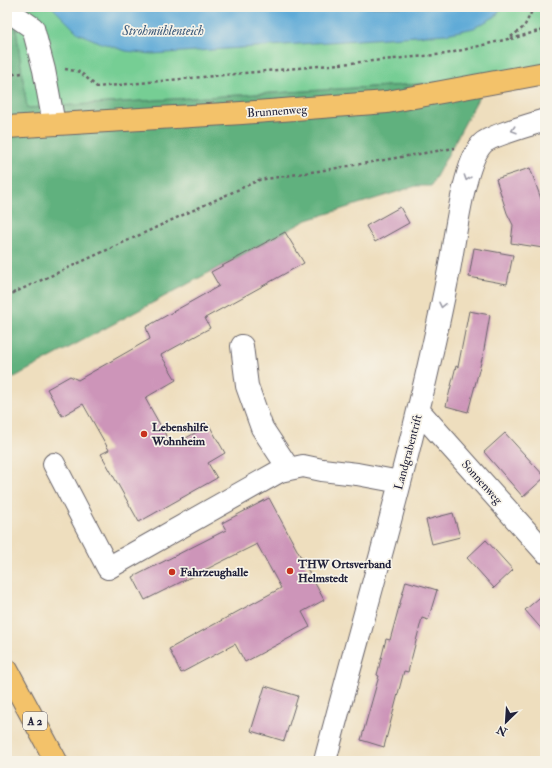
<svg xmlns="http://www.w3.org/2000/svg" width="552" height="768" viewBox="0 0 552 768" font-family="'IM FELL Double Pica',serif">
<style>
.green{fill:#76ce94;stroke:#4c7868}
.forest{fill:#60b17e;stroke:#416a5c}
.water{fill:#5eaad7;stroke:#406689}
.building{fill:#cd95b9}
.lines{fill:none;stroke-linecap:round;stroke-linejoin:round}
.minor-casing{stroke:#696469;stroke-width:24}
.major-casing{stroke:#696469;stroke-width:24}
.highway-casing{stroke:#696469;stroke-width:24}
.path{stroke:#696469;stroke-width:2.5;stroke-dasharray:3 3;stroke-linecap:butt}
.minor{stroke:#fff;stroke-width:22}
.major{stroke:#f3c26a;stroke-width:22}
.highway{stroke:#f3c26a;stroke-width:22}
.oneway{stroke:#9c9ca7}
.poi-dot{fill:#c8321e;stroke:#f7f3e8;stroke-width:1.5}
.labels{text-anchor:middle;stroke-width:3.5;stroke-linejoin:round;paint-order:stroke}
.shield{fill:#f7f3e8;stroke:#62616f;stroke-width:1}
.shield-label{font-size:11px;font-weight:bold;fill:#22223b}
.street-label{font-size:12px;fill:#22223b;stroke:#f7f3e8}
.poi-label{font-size:12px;font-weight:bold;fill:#22223b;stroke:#f7f3e8;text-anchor:start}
.water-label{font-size:13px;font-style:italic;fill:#3a5879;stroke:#f7f3e8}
</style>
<rect width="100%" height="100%" fill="#f7f3e8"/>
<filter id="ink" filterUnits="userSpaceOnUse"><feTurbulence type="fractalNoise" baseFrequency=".025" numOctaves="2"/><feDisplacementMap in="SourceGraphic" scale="8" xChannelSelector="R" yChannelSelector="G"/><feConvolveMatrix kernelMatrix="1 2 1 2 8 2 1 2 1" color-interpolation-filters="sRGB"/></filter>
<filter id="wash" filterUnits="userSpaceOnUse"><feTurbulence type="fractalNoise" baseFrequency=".012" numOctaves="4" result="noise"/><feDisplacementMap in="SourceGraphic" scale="16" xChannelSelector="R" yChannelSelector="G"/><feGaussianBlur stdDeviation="0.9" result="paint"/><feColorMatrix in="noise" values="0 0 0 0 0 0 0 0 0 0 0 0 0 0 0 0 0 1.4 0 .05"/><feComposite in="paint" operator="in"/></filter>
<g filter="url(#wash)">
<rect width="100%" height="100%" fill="#eedebe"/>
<path class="green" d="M7 7H545V70L488 80 26 108 16 29Z"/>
<path class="forest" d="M7 7 16 29 27 108 488 80 431 186H416L307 220 7 381Z"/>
<path class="water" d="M52 7H501L496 16 474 28 446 34 152 54 126 51 99 42 78 33Z"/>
<g id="blocks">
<path class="building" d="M530 168 545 210V232L543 248 511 243 513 225 507 213 496 179Z
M400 207 409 223 375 242 366 226Z
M285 232 304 263 205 318 210 328 161 355 176 380 145 398 172 446 209 425 225 453 208 463 217 478 139 522 101 454 109 450 83 404 62 416 47 389 70 376 78 380 150 339 146 327 219 286 211 272Z
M474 248 513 255 507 284 469 277Z
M469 311 490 315 483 355 468 412 446 406 456 366 458 367Z
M505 433 545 477 523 497 484 452Z
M269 498 324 600 302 612 310 627 245 662 235 644 181 673 169 649 281 588 257 544 145 600 133 577 226 530 222 523Z
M453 513 460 537 432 544 426 520Z
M486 540 513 570 494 588 467 558Z
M406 581 437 590 428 620 422 618 408 672 404 671 384 747 361 740 379 676 377 675 386 639 390 640Z
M545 593V633L525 610Z
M265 686 298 696 284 741 251 731Z"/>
</g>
</g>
<g filter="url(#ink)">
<use href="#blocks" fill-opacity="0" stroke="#696469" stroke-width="1"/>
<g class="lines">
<defs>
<path id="minor" d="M7 10 33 28 44 70 54 124
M242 346 247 386 262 428 289 469
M419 411 545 552
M54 464 108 568 280 471 303 466 322 470 357 474 400 482
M325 761C368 598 417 436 449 270 455 240 463 165 482 144 489 136 533 124 545 120"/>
<path id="major" d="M7 127 242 113 387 102 545 73"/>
<path id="highway" d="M7 670 56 761"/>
</defs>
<use href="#minor" class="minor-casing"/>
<use href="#major" class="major-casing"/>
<use href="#highway" class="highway-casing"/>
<path class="path" d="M542 30 545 38
M511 39 542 30 545 26
M65 69 80 72 97 87 446 54 508 39 524 27 532 11 533 7
M7 75 22 73
M7 296 259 180 331 169 455 148"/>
<use href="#minor" class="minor"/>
<use href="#major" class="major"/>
<use href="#highway" class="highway"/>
</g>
<defs><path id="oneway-chevron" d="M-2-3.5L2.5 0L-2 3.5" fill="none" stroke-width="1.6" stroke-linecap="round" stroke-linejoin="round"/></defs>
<g class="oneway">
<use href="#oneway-chevron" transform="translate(514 130) rotate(162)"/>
<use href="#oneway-chevron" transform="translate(467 178) rotate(108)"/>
<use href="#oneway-chevron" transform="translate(442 305) rotate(102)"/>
</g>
</g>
<g class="poi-dot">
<circle cx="144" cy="434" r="4"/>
<circle cx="290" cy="571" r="4"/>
<circle cx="172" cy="572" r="4"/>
</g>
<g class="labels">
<rect class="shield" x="23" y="712" width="24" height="18" rx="3"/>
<g class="shield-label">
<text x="35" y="725">A 2</text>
</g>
<g class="street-label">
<text transform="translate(277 111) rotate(-4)" y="4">Brunnenweg</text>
<text transform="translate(408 452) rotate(-75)" y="4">Landgrabentrift</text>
<text transform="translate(482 482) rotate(48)" y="4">Sonnenweg</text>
</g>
<g class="poi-label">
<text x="152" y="431">Lebenshilfe<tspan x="152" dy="14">Wohnheim</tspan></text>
<text x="298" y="568">THW Ortsverband<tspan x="298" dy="14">Helmstedt</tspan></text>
<text x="180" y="576">Fahrzeughalle</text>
</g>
<g class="water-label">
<text x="163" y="35">Strohmühlenteich</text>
</g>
</g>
<rect width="552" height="768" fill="none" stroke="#f7f3e8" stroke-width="24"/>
<g transform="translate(506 722) rotate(205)" stroke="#f7f3e8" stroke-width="3" paint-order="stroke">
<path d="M0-3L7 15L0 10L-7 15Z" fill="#22223b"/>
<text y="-6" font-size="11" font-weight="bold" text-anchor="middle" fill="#22223b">N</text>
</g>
</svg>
